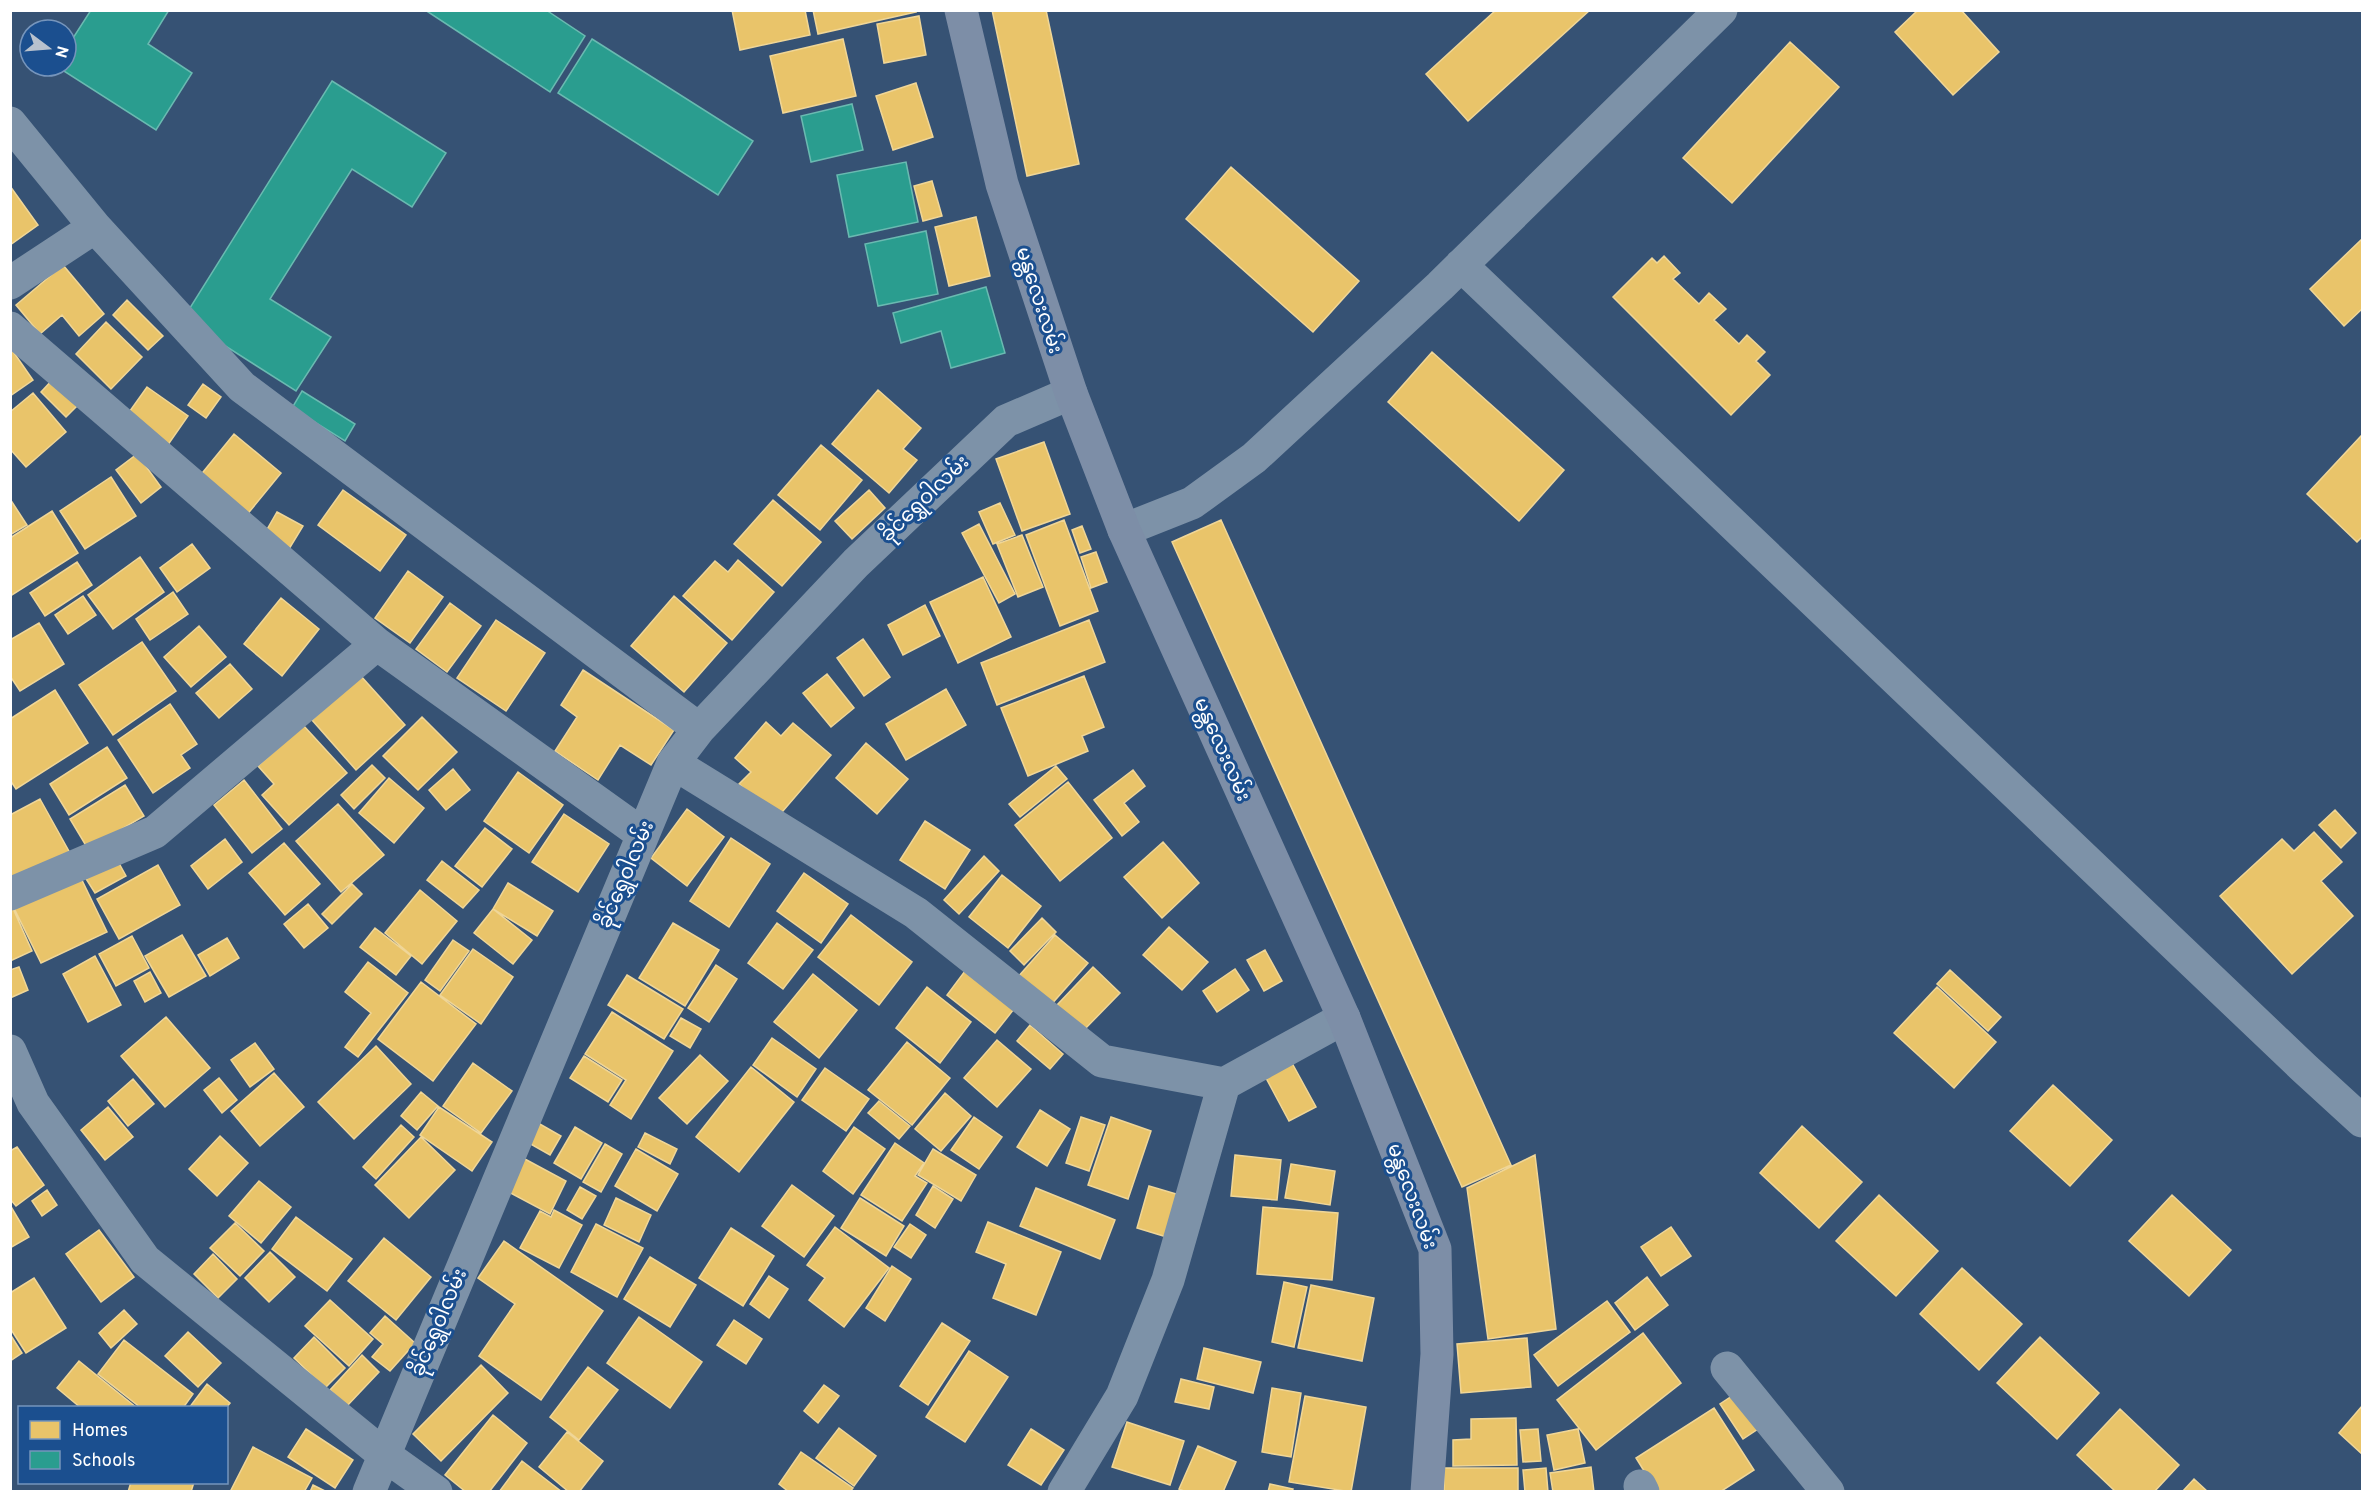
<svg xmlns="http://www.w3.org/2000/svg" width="2373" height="1502" viewBox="0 0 2373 1502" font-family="Overpass,'Noto Sans Myanmar',sans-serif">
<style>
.homes{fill:#e9c46a;stroke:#f0d697;stroke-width:1.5}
.schools{fill:#2a9d8f;stroke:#6abab1;stroke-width:1.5}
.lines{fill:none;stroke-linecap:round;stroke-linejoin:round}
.minor{stroke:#7d92a8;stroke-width:33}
.major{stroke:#7d8ea7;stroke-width:33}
.labels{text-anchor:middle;stroke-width:6;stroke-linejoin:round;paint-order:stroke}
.street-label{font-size:20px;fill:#fff;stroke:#1b4f8f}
</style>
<rect width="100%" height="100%" fill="#365274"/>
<path class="homes" d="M732 10H805L810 35 740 50Z
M813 10H915L916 12 818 34Z
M992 10H1046L1079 164 1027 176Z
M1496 10H1590L1468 121 1426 74Z
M1918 10H1961L1999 52 1953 95 1895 32Z
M919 16 926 55 884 63 877 24Z
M843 39 856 96 783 113 770 56Z
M1790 42 1839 87 1732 203 1683 158Z
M916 83 933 137 893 150 876 96Z
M1231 167 1359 281 1313 332 1186 219Z
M932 181 942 216 923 221 914 186Z
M10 186 38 225 10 245Z
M976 217 990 276 949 286 935 227Z
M2362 239V309L2344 326 2310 289Z
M1664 256 1680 273 1673 279 1699 304 1709 293 1726 309 1714 320 1739 344 1747 335 1765 352 1756 361 1770 375 1731 415 1613 297 1652 258 1657 263Z
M63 265 104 314 79 336 62 315 40 334 16 305Z
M127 300 163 336 148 350 113 315Z
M106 322 142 357 111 389 76 354Z
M10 347 33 380 10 396Z
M1432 352 1564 470 1519 521 1388 402Z
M54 378 79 404 66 417 41 392Z
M203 384 221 397 206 418 188 405Z
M147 387 188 416 163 452 122 422Z
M878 390 921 428 903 449 917 460 889 493 832 444Z
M33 393 66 432 26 467 10 449V412Z
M234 434 281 473 246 516 199 477Z
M2362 435V537L2357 542 2307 494Z
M1044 442 1070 514 1022 531 996 459Z
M821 445 862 480 820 530 778 495Z
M137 454 161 487 141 503 116 470Z
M111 477 136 516 85 549 60 511Z
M343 490 406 535 380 571 318 525Z
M869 490 885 508 852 539 835 521Z
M773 500 821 542 782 586 734 544Z
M12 502 27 525 10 535V504Z
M1000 503 1015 535 993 544 979 512Z
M52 511 78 553 12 595 10 591V538Z
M277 512 303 526 286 554 261 540Z
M1064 520 1098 611 1060 626 1026 535Z
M1221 520 1511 1165 1462 1187 1172 542Z
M979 524 1015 594 999 603 962 533Z
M1082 526 1091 549 1080 553 1072 530Z
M1022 535 1043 587 1018 597 997 544Z
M192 544 210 568 177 592 160 568Z
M1096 552 1107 582 1091 588 1081 557Z
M140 557 164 592 113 629 88 595Z
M738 560 774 592 732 640 683 596 715 561 728 572Z
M77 562 92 585 45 616 30 593Z
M408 571 443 597 410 643 375 618Z
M983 577 1011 637 958 663 930 602Z
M173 592 188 614 150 640 136 619Z
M83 596 96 615 68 634 55 615Z
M674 596 727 643 684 692 631 646Z
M281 598 319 629 282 676 244 644Z
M450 603 481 626 447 672 416 649Z
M925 605 940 636 903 655 888 625Z
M496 620 545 653 506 711 457 678Z
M1089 620 1105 662 997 705 981 663Z
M39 623 64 664 20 691 10 676V640Z
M199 626 226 657 191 687 164 657Z
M863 639 890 677 864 696 837 658Z
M142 642 176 691 113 735 79 685Z
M230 664 252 689 219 718 196 693Z
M583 670 674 730 651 765 620 745 598 780 555 751 577 717 561 705Z
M827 674 854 708 831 727 803 693Z
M360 675 405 725 356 770 312 720Z
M1084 676 1104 727 1082 736 1088 751 1028 776 1001 708Z
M946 689 966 725 906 760 886 724Z
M55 690 88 743 16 789 10 780V719Z
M170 704 197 744 181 755 190 768 153 793 118 740Z
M422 717 457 752 418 790 383 756Z
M766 722 781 736 793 723 831 755 777 818 739 784 751 772 735 758Z
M303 725 347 773 289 825 262 795 274 784 258 766Z
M866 743 908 779 877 814 836 778Z
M107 747 127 778 69 815 50 784Z
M372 765 385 778 354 809 341 795Z
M1056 766 1067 779 1020 817 1009 804Z
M453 769 470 790 446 810 429 790Z
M1133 770 1145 786 1124 803 1139 822 1122 836 1094 800Z
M518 772 563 805 529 853 484 821Z
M389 778 424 808 394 843 359 813Z
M244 780 282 829 252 853 214 805Z
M1068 782 1112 838 1060 881 1015 825Z
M125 785 144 816 88 849 70 819Z
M40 799 75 862 10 883V815Z
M338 804 384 855 341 892 296 841Z
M687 809 724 837 687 886 651 858Z
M2335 810 2356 833 2341 848 2319 825Z
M564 814 609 844 578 892 532 862Z
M925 821 970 850 945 889 900 860Z
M485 828 512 849 482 887 455 866Z
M2314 832 2342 862 2321 881 2353 916 2292 974 2220 896 2282 839 2294 851Z
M731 838 770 864 729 927 690 901Z
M225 839 242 862 208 889 191 866Z
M1163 842 1199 883 1162 918 1124 877Z
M284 843 320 884 285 915 249 873Z
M115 856 126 876 95 893 83 874Z
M984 856 999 871 959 914 944 900Z
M442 861 479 890 463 908 427 880Z
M158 865 180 905 119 939 97 899Z
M804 873 848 904 821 943 777 911Z
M79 874 107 932 41 963 13 906Z
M1002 875 1041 906 1008 948 969 917Z
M508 883 553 911 537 936 493 909Z
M352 884 362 894 332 924 322 914Z
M420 890 457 921 422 964 385 933Z
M11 904 32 951 10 961V904Z
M308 904 328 928 304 948 284 924Z
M493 909 532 940 513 964 474 933Z
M851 915 912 962 879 1005 818 957Z
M1042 918 1056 932 1024 965 1010 951Z
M673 923 719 950 685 1006 639 978Z
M777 923 813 950 783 989 748 963Z
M1169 927 1208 962 1182 990 1143 955Z
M375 928 411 956 396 975 360 947Z
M182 935 206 976 169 997 145 956Z
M1055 935 1088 963 1050 1006 1017 978Z
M132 936 149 968 116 986 99 954Z
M227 938 239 958 210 976 198 955Z
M453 940 469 951 440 991 425 980Z
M473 949 513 977 481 1024 440 995Z
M1265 950 1282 981 1264 991 1247 960Z
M95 956 121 1005 88 1022 63 974Z
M368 962 408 993 358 1057 345 1047 371 1013 345 992Z
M716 965 737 979 709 1022 688 1008Z
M19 967 28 990 10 998V970Z
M1093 967 1120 993 1083 1031 1057 1005Z
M1235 969 1249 990 1217 1012 1203 991Z
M1950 970 2001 1017 1988 1031 1937 984Z
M965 971 1014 1009 995 1033 947 995Z
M150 972 161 993 145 1002 134 981Z
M813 974 857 1010 819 1058 774 1022Z
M627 975 683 1009 664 1039 608 1005Z
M421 982 476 1024 433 1081 378 1039Z
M927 987 971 1022 940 1063 896 1028Z
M1937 987 1996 1042 1954 1088 1894 1033Z
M612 1012 673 1051 631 1119 610 1105 626 1080 585 1054Z
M166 1017 210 1068 165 1107 121 1056Z
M681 1018 701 1029 690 1048 670 1036Z
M1030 1025 1063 1054 1050 1069 1017 1041Z
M772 1038 816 1069 797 1097 753 1065Z
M997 1040 1031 1069 997 1107 964 1078Z
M907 1042 950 1078 912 1125 868 1090Z
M255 1043 274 1069 250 1087 231 1060Z
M376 1046 411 1084 354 1139 318 1102Z
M700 1055 728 1081 687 1124 659 1098Z
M584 1056 622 1080 608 1102 570 1078Z
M473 1063 512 1091 481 1133 443 1106Z
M1292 1063 1316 1107 1289 1121 1266 1078Z
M751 1067 794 1102 739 1172 696 1137Z
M825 1068 869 1099 846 1131 802 1100Z
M274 1073 304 1107 260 1146 231 1111Z
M219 1078 237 1100 222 1113 204 1090Z
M133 1079 154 1104 128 1126 108 1101Z
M2053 1085 2112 1140 2070 1186 2010 1131Z
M421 1092 438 1106 417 1130 401 1116Z
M945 1093 971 1116 941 1151 915 1129Z
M879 1101 910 1126 899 1139 868 1113Z
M108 1107 133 1137 105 1160 81 1130Z
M439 1107 492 1142 472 1171 420 1135Z
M1040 1110 1070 1129 1047 1166 1017 1147Z
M974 1117 1002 1137 979 1169 951 1150Z
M1081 1117 1105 1125 1089 1171 1066 1163Z
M1111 1117 1151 1131 1128 1199 1088 1185Z
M538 1123 561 1136 550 1155 527 1142Z
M401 1125 414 1137 376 1179 363 1167Z
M1802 1126 1862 1182 1819 1228 1760 1173Z
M575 1127 602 1143 581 1179 554 1163Z
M854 1127 885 1149 853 1194 823 1171Z
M645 1133 677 1149 670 1164 638 1147Z
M220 1136 248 1163 217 1196 189 1169Z
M421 1137 455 1170 409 1218 375 1185Z
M895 1143 924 1163 915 1176 927 1183 902 1221 861 1195Z
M605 1144 622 1154 601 1192 583 1182Z
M17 1147 44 1185 16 1206 10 1199V1151Z
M636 1149 678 1174 657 1211 615 1186Z
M933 1149 976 1175 961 1201 918 1175Z
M1235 1155 1281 1160 1277 1200 1231 1196Z
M1535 1155 1556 1329 1488 1339 1467 1188Z
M523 1158 566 1181 550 1214 505 1190Z
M1291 1164 1335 1171 1330 1205 1285 1198Z
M259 1181 291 1207 261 1243 229 1216Z
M792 1185 834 1216 804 1257 762 1226Z
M933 1186 953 1199 935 1228 916 1215Z
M1149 1186 1183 1196 1170 1238 1137 1228Z
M580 1187 596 1196 582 1219 567 1210Z
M1036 1188 1115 1220 1100 1259 1020 1226Z
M47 1190 57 1205 42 1216 32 1201Z
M1879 1195 1938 1251 1896 1296 1836 1241Z
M2172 1195 2231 1250 2189 1296 2129 1241Z
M616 1198 651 1215 639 1242 604 1225Z
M860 1198 904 1226 886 1256 841 1228Z
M10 1205 29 1237 10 1248Z
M1263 1207 1338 1213 1332 1280 1257 1274Z
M554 1210 582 1225 559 1268 520 1248 540 1211 551 1217Z
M296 1217 352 1259 327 1291 272 1249Z
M988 1222 1061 1252 1036 1315 993 1298 1006 1264 976 1252Z
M235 1223 264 1251 240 1276 210 1248Z
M596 1224 643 1248 617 1297 571 1272Z
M910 1224 926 1235 911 1258 894 1247Z
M835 1227 889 1268 844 1327 809 1300 825 1278 807 1265Z
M1671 1227 1691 1256 1661 1276 1641 1247Z
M731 1228 774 1256 743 1306 699 1278Z
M99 1230 134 1277 101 1302 66 1254Z
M384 1238 431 1277 396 1320 348 1281Z
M504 1241 603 1311 541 1400 479 1356 515 1304 478 1278Z
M270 1252 295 1277 269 1302 245 1278Z
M213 1254 237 1279 218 1298 194 1274Z
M650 1257 696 1285 670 1327 624 1299Z
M892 1266 911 1279 885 1321 866 1308Z
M1962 1268 2022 1324 1979 1370 1920 1314Z
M769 1276 788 1289 769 1318 750 1304Z
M1647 1277 1668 1305 1635 1330 1615 1303Z
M34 1278 66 1328 26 1353 10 1328V1293Z
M1284 1282 1307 1287 1294 1347 1272 1342Z
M1311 1285 1374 1298 1362 1361 1298 1348Z
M330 1300 373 1339 349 1366 305 1326Z
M1607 1301 1630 1332 1558 1386 1534 1355Z
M124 1310 137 1324 111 1348 99 1333Z
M385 1316 415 1343 390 1371 372 1357 383 1344 370 1333Z
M639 1317 702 1362 670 1408 607 1363Z
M734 1320 762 1339 746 1364 717 1345Z
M942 1323 970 1341 928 1405 900 1386Z
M188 1332 221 1363 198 1387 165 1356Z
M1643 1333 1681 1383 1596 1450 1557 1400Z
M10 1334 22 1353 10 1361Z
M314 1337 345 1368 325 1388 294 1358Z
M2040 1337 2099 1393 2057 1439 1997 1383Z
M1527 1338 1531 1387 1461 1393 1457 1344Z
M124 1340 193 1394 183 1408H141L98 1374Z
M1204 1348 1261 1362 1253 1393 1197 1379Z
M969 1351 1008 1377 965 1442 926 1417Z
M362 1355 379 1372 347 1406 330 1390Z
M79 1361 137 1408H81L57 1388Z
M481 1365 508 1393 441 1461 413 1434Z
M588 1367 618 1390 579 1440 550 1417Z
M1181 1379 1214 1387 1209 1409 1175 1402Z
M207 1384 230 1403 226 1408H189Z
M824 1385 839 1396 818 1423 804 1411Z
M1272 1388 1301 1393 1291 1457 1262 1452Z
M1738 1392 1761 1427 1743 1439 1720 1404Z
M1305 1396 1366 1407 1351 1492 1289 1482Z
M2362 1406V1454L2339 1433Z
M1714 1408 1754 1470 1720 1492H1657L1636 1458Z
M2120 1409 2179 1465 2154 1492H2116L2077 1455Z
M493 1415 527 1443 489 1492H466L445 1475Z
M1516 1418 1517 1465 1453 1466V1440L1471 1439V1419Z
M1127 1422 1184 1441 1170 1485 1112 1467Z
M839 1428 876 1456 854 1486 816 1458Z
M306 1429 353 1460 335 1488 288 1457Z
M1031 1429 1064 1450 1041 1485 1008 1465Z
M1538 1429 1541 1461 1523 1462 1520 1430Z
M1578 1429 1585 1463 1554 1470 1547 1435Z
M567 1432 603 1461 579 1492H569L539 1467Z
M1198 1446 1236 1462 1223 1492H1186L1179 1489Z
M253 1447 312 1478 304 1492H230Z
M801 1452 853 1488 850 1492H789L779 1484Z
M522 1461 562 1492H499Z
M1591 1467 1594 1492H1553L1550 1473Z
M1444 1468H1518V1492H1444Z
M1546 1468 1548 1492H1525L1523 1470Z
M2194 1479 2208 1492H2182Z
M131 1482H194L191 1492H128Z
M1270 1484 1293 1489 1292 1492H1268Z
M313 1485 327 1492H310Z"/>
<path class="schools" d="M91 10H169L148 44 192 73 156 130 56 66H66V49Z
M425 10H546L585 36 550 92Z
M592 39 753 141 718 195 558 93Z
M332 81 446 153 412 207 352 169 270 299 331 337 296 391 183 319Z
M852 104 863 150 811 162 801 116Z
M906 162 918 222 849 237 837 175Z
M926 231 938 294 878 306 865 244Z
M986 287 1005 353 951 368 941 331 901 343 893 313Z
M302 391 355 424 345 441 292 408Z"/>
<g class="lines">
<path class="minor" d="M10 123 95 227 242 387 699 729
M1461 265 2304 1068 2362 1121
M10 283 95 227
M10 328 377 644 642 834
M1124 530 1192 503 1254 458 1440 286 1721 10
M673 763 916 913 1102 1061 1224 1084
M10 894 155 832 377 644
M10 1051 33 1103 145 1260 383 1454 436 1492
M1727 1368 1828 1492
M1640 1486 1643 1492
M369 1492 673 763 699 729 856 563 1006 421 1071 393
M1064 1492 1122 1396 1168 1280 1224 1084 1344 1018"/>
<path class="major" d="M961 10 1002 184 1071 393 1124 530 1344 1018 1435 1249 1437 1354 1427 1492"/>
</g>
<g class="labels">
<g class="street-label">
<text transform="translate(1040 300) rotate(72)" y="7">မန္တလေးလမ်း</text>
<text transform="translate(924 498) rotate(-44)" y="7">ခိုင်ရွှေဝါလမ်း</text>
<text transform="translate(1223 749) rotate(66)" y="7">မန္တလေးလမ်း</text>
<text transform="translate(625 874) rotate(-67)" y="7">ခိုင်ရွှေဝါလမ်း</text>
<text transform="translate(1413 1196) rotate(70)" y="7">မန္တလေးလမ်း</text>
<text transform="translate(438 1322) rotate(-67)" y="7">ခိုင်ရွှေဝါလမ်း</text>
</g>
</g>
<rect width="2373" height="1502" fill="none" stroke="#ffffff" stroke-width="24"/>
<rect x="18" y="1406" width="210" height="78" fill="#1b4f8f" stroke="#7695bc" stroke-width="1.5"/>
<rect x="30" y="1421" width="30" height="18" fill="#e9c46a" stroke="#7695bc" stroke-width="1.5"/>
<text x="72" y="1436" font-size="18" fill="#ffffff">Homes</text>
<rect x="30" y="1451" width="30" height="18" fill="#2a9d8f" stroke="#7695bc" stroke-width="1.5"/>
<text x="72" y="1466" font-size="18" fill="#ffffff">Schools</text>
<g transform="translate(48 48) rotate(106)"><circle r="28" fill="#1b4f8f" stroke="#7695bc" stroke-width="1.5"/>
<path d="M0-4.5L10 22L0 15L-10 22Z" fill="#b9c2ce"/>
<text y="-9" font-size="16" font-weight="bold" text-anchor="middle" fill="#ffffff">N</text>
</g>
</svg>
